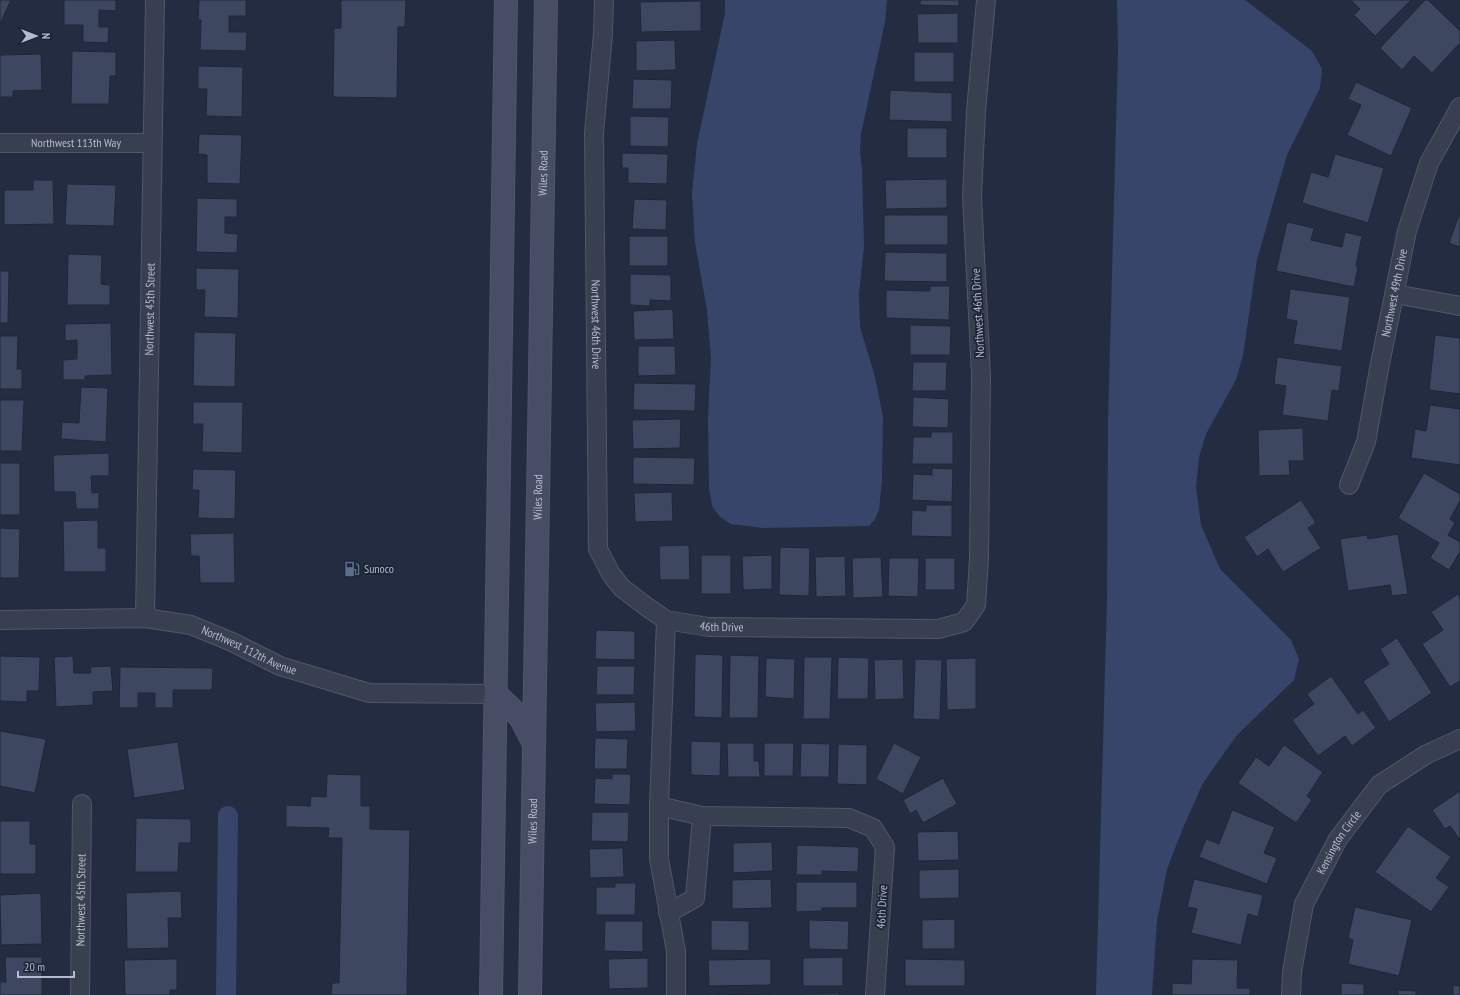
<svg xmlns="http://www.w3.org/2000/svg" width="1460" height="995" viewBox="0 0 1460 995" font-family="'PT Sans Narrow',sans-serif">
<style>
.water{fill:#37456a}
.lines{fill:none;stroke-linecap:round;stroke-linejoin:round}
.canal{stroke:#37456a;stroke-width:20}
.building{fill:#3d4760;stroke:#1f2639}
.street-casing{stroke:#505769;stroke-width:20}
.secondary-casing{stroke:#505769;stroke-width:24}
.street{stroke:#383f51;stroke-width:18}
.secondary{stroke:#464d65;stroke-width:22}
.labels{text-anchor:middle;stroke-width:3.5;stroke-linejoin:round;paint-order:stroke}
.street-label{font-size:12px;fill:#b5bbcc;stroke:#1d2437}
.poi-label{font-size:12px;fill:#b5bbcc;stroke:#1d2437;text-anchor:start}
</style>
<rect width="100%" height="100%" fill="#242c42"/>
<path class="water" d="M725 0H887L885 22 861 134 860 153 862 169 864 247 859 294 860 327 875 377 883 417 882 480 879 510 875 519 869 526 763 528 731 524 720 517 712 506 709 487 708 417 711 358 707 310 695 243 692 193 697 144 725 13Z
M1117 0H1245L1312 51 1322 69 1320 88 1287 155 1274 200 1257 260 1243 355 1236 380 1206 434 1199 457 1196 487 1201 525 1220 569 1291 640 1299 659 1294 680 1237 735 1203 783 1183 828 1167 869 1157 921 1152 995H1096L1107 599 1108 422 1118 52Z"/>
<g class="lines">
<path class="canal" d="M226 995 228 816"/>
</g>
<path class="building" d="M0 0H11L0 24Z
M64 0H116V11L99 10V27H109L108 43 83 42V25H64Z
M199 0H246V16H229V32H247L246 51 200 50 201 20H198Z
M341 0H406L405 27H398L397 98 333 97 334 28H341Z
M920 0H959V6L920 5Z
M1351 0H1411L1375 36 1354 15 1360 9Z
M1425 0H1428L1460 31V43L1432 73 1414 56 1402 70 1380 48Z
M701 1V31L641 32 640 2Z
M958 13V43H918L917 14Z
M675 40 676 70 636 71V41Z
M72 51 116 52V76H110L109 104H71Z
M914 52H954V82H914Z
M41 54 42 90 13 91V97H0V55Z
M198 66 243 67 242 117 206 116 207 89H198Z
M633 79 672 80 671 109H632Z
M1356 82 1412 108 1391 156 1347 135 1361 105 1348 99Z
M890 90 952 93V122L889 120Z
M630 116 669 117 668 147 630 146Z
M907 128H947V158H907Z
M199 134 242 135 240 184 207 183V155L198 154Z
M622 153 668 154 667 184 628 183V168H622Z
M1335 154 1384 168 1368 223 1302 203 1311 172 1328 177Z
M947 179V208L886 209 885 180Z
M33 180H53L54 224 4 225V190H33Z
M67 184 116 185 114 226 65 225Z
M197 198 237 199V217H225V233L238 234 237 253 196 252Z
M634 199 667 200 666 230 632 229Z
M1460 212V247L1449 243Z
M884 215H948V245H884Z
M1287 222 1314 228 1311 240 1342 247 1345 232 1362 236 1356 266 1358 267 1354 287 1276 271Z
M629 236H668V266H629Z
M885 252 947 253V282L884 281Z
M68 254 102 255 101 284 110 285V305H67Z
M196 268 239 269 238 318 204 317 205 290H196Z
M0 271H9L8 323H0Z
M630 274 671 275V301L650 300V306L630 305Z
M930 286H950L949 320 886 318V290L930 291Z
M1290 289 1350 297 1342 351 1293 344 1297 321 1286 319Z
M673 309 674 339 634 340 633 311Z
M111 323 112 375 85 376V380H63V360L77 359V340L65 341V324Z
M910 325 951 326 950 355H910Z
M194 332 236 333 235 387 193 386Z
M1435 335 1460 338V394L1429 390Z
M0 336H18L17 369H22V389H0Z
M638 346H675L676 375 638 376Z
M1277 357 1342 366 1339 391 1332 390 1328 421 1282 415 1286 386 1274 384Z
M913 362H947L946 391H912Z
M634 383 696 384 695 411 633 410Z
M81 387 108 388 106 442 61 439 62 422 79 423Z
M913 397 949 399 948 428 912 427Z
M0 400H24L22 451H0Z
M193 402H243L242 453 202 452 203 424H193Z
M1430 405 1460 409V465L1411 458 1415 429 1426 431Z
M681 419 680 448 633 449 632 420Z
M1303 428 1304 461H1289L1290 475 1259 476 1258 430Z
M931 432H953V464H912L913 437H931Z
M109 453V476H91L92 493 99 492V509H76L75 492H54L53 455Z
M633 457 695 458 694 485 633 484Z
M0 463H20V515H0Z
M932 468 953 469 952 502 912 500 913 474 932 475Z
M193 469 236 470 235 519 198 518 199 490H192Z
M1424 473 1460 494V501L1450 519 1455 523 1448 535 1460 542V552L1449 570 1430 558 1439 543 1398 518Z
M672 492 673 521 635 522 634 493Z
M1301 500 1316 523 1308 528 1321 548 1283 572 1268 549 1257 557 1244 537Z
M926 505H952V537L911 536 912 510 926 511Z
M98 520V548H106V572H64L63 521Z
M0 528 20 529 19 578H0Z
M234 533 235 583H200L199 556H191L190 534Z
M1398 534 1408 594 1392 596 1390 585 1348 591 1340 539 1367 535 1368 539Z
M689 545 690 580H660L659 546Z
M780 547 810 548 809 596 779 595Z
M701 555H731V594H701Z
M772 555V589L743 590 742 556Z
M845 556 846 596 816 597 815 557Z
M881 557 883 597 853 598 852 558Z
M889 558H919L918 597 888 596Z
M925 558H955V590H925Z
M1458 594 1460 598V681L1450 687 1422 644 1443 630 1431 612Z
M596 630 635 631V660L595 659Z
M1397 638 1432 693 1389 722 1363 681 1389 664 1380 649Z
M695 654 723 655 722 718 694 717Z
M730 655 759 656 758 718H729Z
M0 656 40 657 39 691H27V702L0 701Z
M73 656 74 673H91L90 667 111 666 113 691 93 692V705L56 707 54 657Z
M804 657H832L830 719H803Z
M838 657 869 658 868 699H837Z
M766 658 795 659 794 699 765 697Z
M976 658V709L947 710 946 659Z
M903 659 904 699 875 700 874 660Z
M915 659 942 660 940 720 913 719Z
M597 666H635L634 695H596Z
M120 667 213 668 212 690H173V708H155V693H138V708H119Z
M1331 676 1358 714 1363 710 1376 728 1352 746 1345 736 1318 756 1292 720 1314 704 1307 694Z
M635 702 636 731 596 732 595 703Z
M0 731 46 739 35 793 0 786Z
M595 738 628 739 627 769H594Z
M691 741 721 742 720 776 691 775Z
M178 742 185 790 134 798 127 749Z
M727 743H754V761H759L760 777H728Z
M764 743H794L793 776H764Z
M801 743 830 744 829 777H800Z
M894 743 921 757 903 794 876 779Z
M838 744 867 745V785L837 784Z
M1284 745 1323 772 1307 796 1312 800 1296 823 1238 783 1256 757 1269 766Z
M327 774 361 775V806H370V829L410 830 407 995H331L332 983H339L342 838H328L329 828 286 827V805L310 806 311 796 326 797Z
M612 774H631L630 805 594 804 595 778 612 779Z
M943 778 957 804 923 823 916 810 910 814 903 800Z
M1460 791V840L1450 826 1445 829 1432 810Z
M1232 810 1275 827 1264 853 1277 858 1267 884 1199 857 1206 839 1219 844Z
M592 812H629L628 842 591 841Z
M136 818 191 819V843H179L178 872H135Z
M0 821H30V844H36V874H0Z
M1408 826 1451 857 1436 878 1449 887 1431 912 1375 872Z
M958 831 959 860 918 861 917 832Z
M772 842 773 871 733 873V843Z
M797 845 859 847 858 872 822 871V875H796Z
M623 848 624 877 590 878 589 849Z
M959 869V898L919 899V870Z
M771 879 772 908 732 909V880Z
M1194 879 1263 895 1258 917 1248 914 1241 945 1191 933 1197 909 1187 907Z
M796 882H857V908H822V911L796 912Z
M615 883H636L635 915H596V887H615Z
M181 891 182 918H168L169 948 127 949 126 893Z
M41 893 42 944 1 945 0 895Z
M1355 907 1412 920 1399 976 1348 964 1353 940 1348 938Z
M955 919V949H922V920Z
M711 920 749 921V951L711 950Z
M809 920 849 921 848 950 809 949Z
M605 921H643V952L604 951Z
M5 957H42V995H0V982H6Z
M843 957V986H803V958Z
M648 958V988L609 989 608 959Z
M177 959V990H170V995H125L124 960Z
M771 959V985L709 986 708 960Z
M905 959 965 960V986H905Z
M1192 959 1238 960 1237 988H1250V995H1172V983L1191 984Z
M1341 983 1364 984V995H1341Z
M1453 985 1460 986V995H1453Z
M1398 990 1416 991V995H1398Z
M839 993V995H802V994Z
M709 994 771 995H709Z"/>
<g class="lines">
<defs>
<g id="street">
<path id="s1" d="M604 0 603 34 594 133 598 549 611 574 622 588 647 607 666 620 709 627 938 629 964 622 976 605 979 559 981 375 972 196 976 111 986 0"/>
<path id="s2" d="M0 143H152"/>
<path d="M1395 294 1460 306"/>
<path id="s3" d="M1349 485 1366 442 1379 369 1407 231 1429 163 1460 107"/>
<path id="s4" d="M145 618 155 0"/>
<path id="s5" d="M0 620 145 618 191 625 232 642 280 666 369 693 496 694"/>
<path d="M666 620 659 806V859L676 951V995"/>
<path d="M659 806 702 816 849 818 873 828 885 847 875 995"/>
<path d="M668 913 695 898 702 816"/>
<path id="s6" d="M80 995 82 804"/>
<path id="s7" d="M1291 995 1292 972 1304 904 1338 839 1379 785 1427 754 1460 739"/>
</g>
<g id="secondary">
<path d="M496 694 520 717 533 742"/>
<path d="M491 995 506 0"/>
<path id="s8" d="M530 995 546 0"/>
</g>
</defs>
<use href="#street" class="street-casing"/>
<use href="#secondary" class="secondary-casing"/>
<use href="#street" class="street"/>
<use href="#secondary" class="secondary"/>
</g>
<defs>
<symbol id="fuel-bare" viewBox="-9 -9 18 18"><path d="M-5.5-6h7V0h2V4h1.3V-2.5L3-4.5l.8-.8L6-3V5H2.5V1h-1V6h-7ZM-4.2-4.7v3.2H.2V-4.7Z" fill="#5c6f8a" stroke="#1d2437" stroke-width="2.5" paint-order="stroke"/></symbol>
</defs>
<g fill-rule="evenodd">
<use href="#fuel-bare" x="341" y="558" width="22" height="22"/>
</g>
<g class="labels">
<g class="street-label">
<text dy="4" stroke="none"><textPath href="#s2" startOffset="76">Northwest 113th Way</textPath></text>
<text dy="4" stroke="none"><textPath href="#s8" startOffset="822">Wiles Road</textPath></text>
<text dy="4" stroke="none"><textPath href="#s3" startOffset="198">Northwest 49th Drive</textPath></text>
<text dy="4" stroke="none"><textPath href="#s4" startOffset="309">Northwest 45th Street</textPath></text>
<text transform="translate(978 313) rotate(-93)" y="4">Northwest 46th Drive</text>
<text dy="4" stroke="none"><textPath href="#s1" startOffset="325">Northwest 46th Drive</textPath></text>
<text dy="4" stroke="none"><textPath href="#s8" startOffset="498">Wiles Road</textPath></text>
<text dy="4" stroke="none"><textPath href="#s1" startOffset="706">46th Drive</textPath></text>
<text dy="4" stroke="none"><textPath href="#s5" startOffset="255">Northwest 112th Avenue</textPath></text>
<text dy="4" stroke="none"><textPath href="#s8" startOffset="174">Wiles Road</textPath></text>
<text dy="4" stroke="none"><textPath href="#s7" startOffset="163">Kensington Circle</textPath></text>
<text dy="4" stroke="none"><textPath href="#s6" startOffset="95">Northwest 45th Street</textPath></text>
<text transform="translate(882 907) rotate(-87)" y="4">46th Drive</text>
</g>
<g class="poi-label">
<text x="364" y="573">Sunoco</text>
</g>
</g>
<g transform="translate(36 36) rotate(90)" stroke="#1d2437" stroke-width="3" paint-order="stroke">
<path d="M0-3L7 15L0 10L-7 15Z" fill="#b5bbcc"/>
<text y="-6" font-size="11" font-weight="bold" text-anchor="middle" fill="#b5bbcc">N</text>
</g>
<path d="M18 971v6h56v-6" fill="none" stroke="#b5bbcc" stroke-width="2"/>
<text x="24" y="971" font-size="12" fill="#b5bbcc" stroke="#1d2437" stroke-width="3" paint-order="stroke">20 m</text>
</svg>
